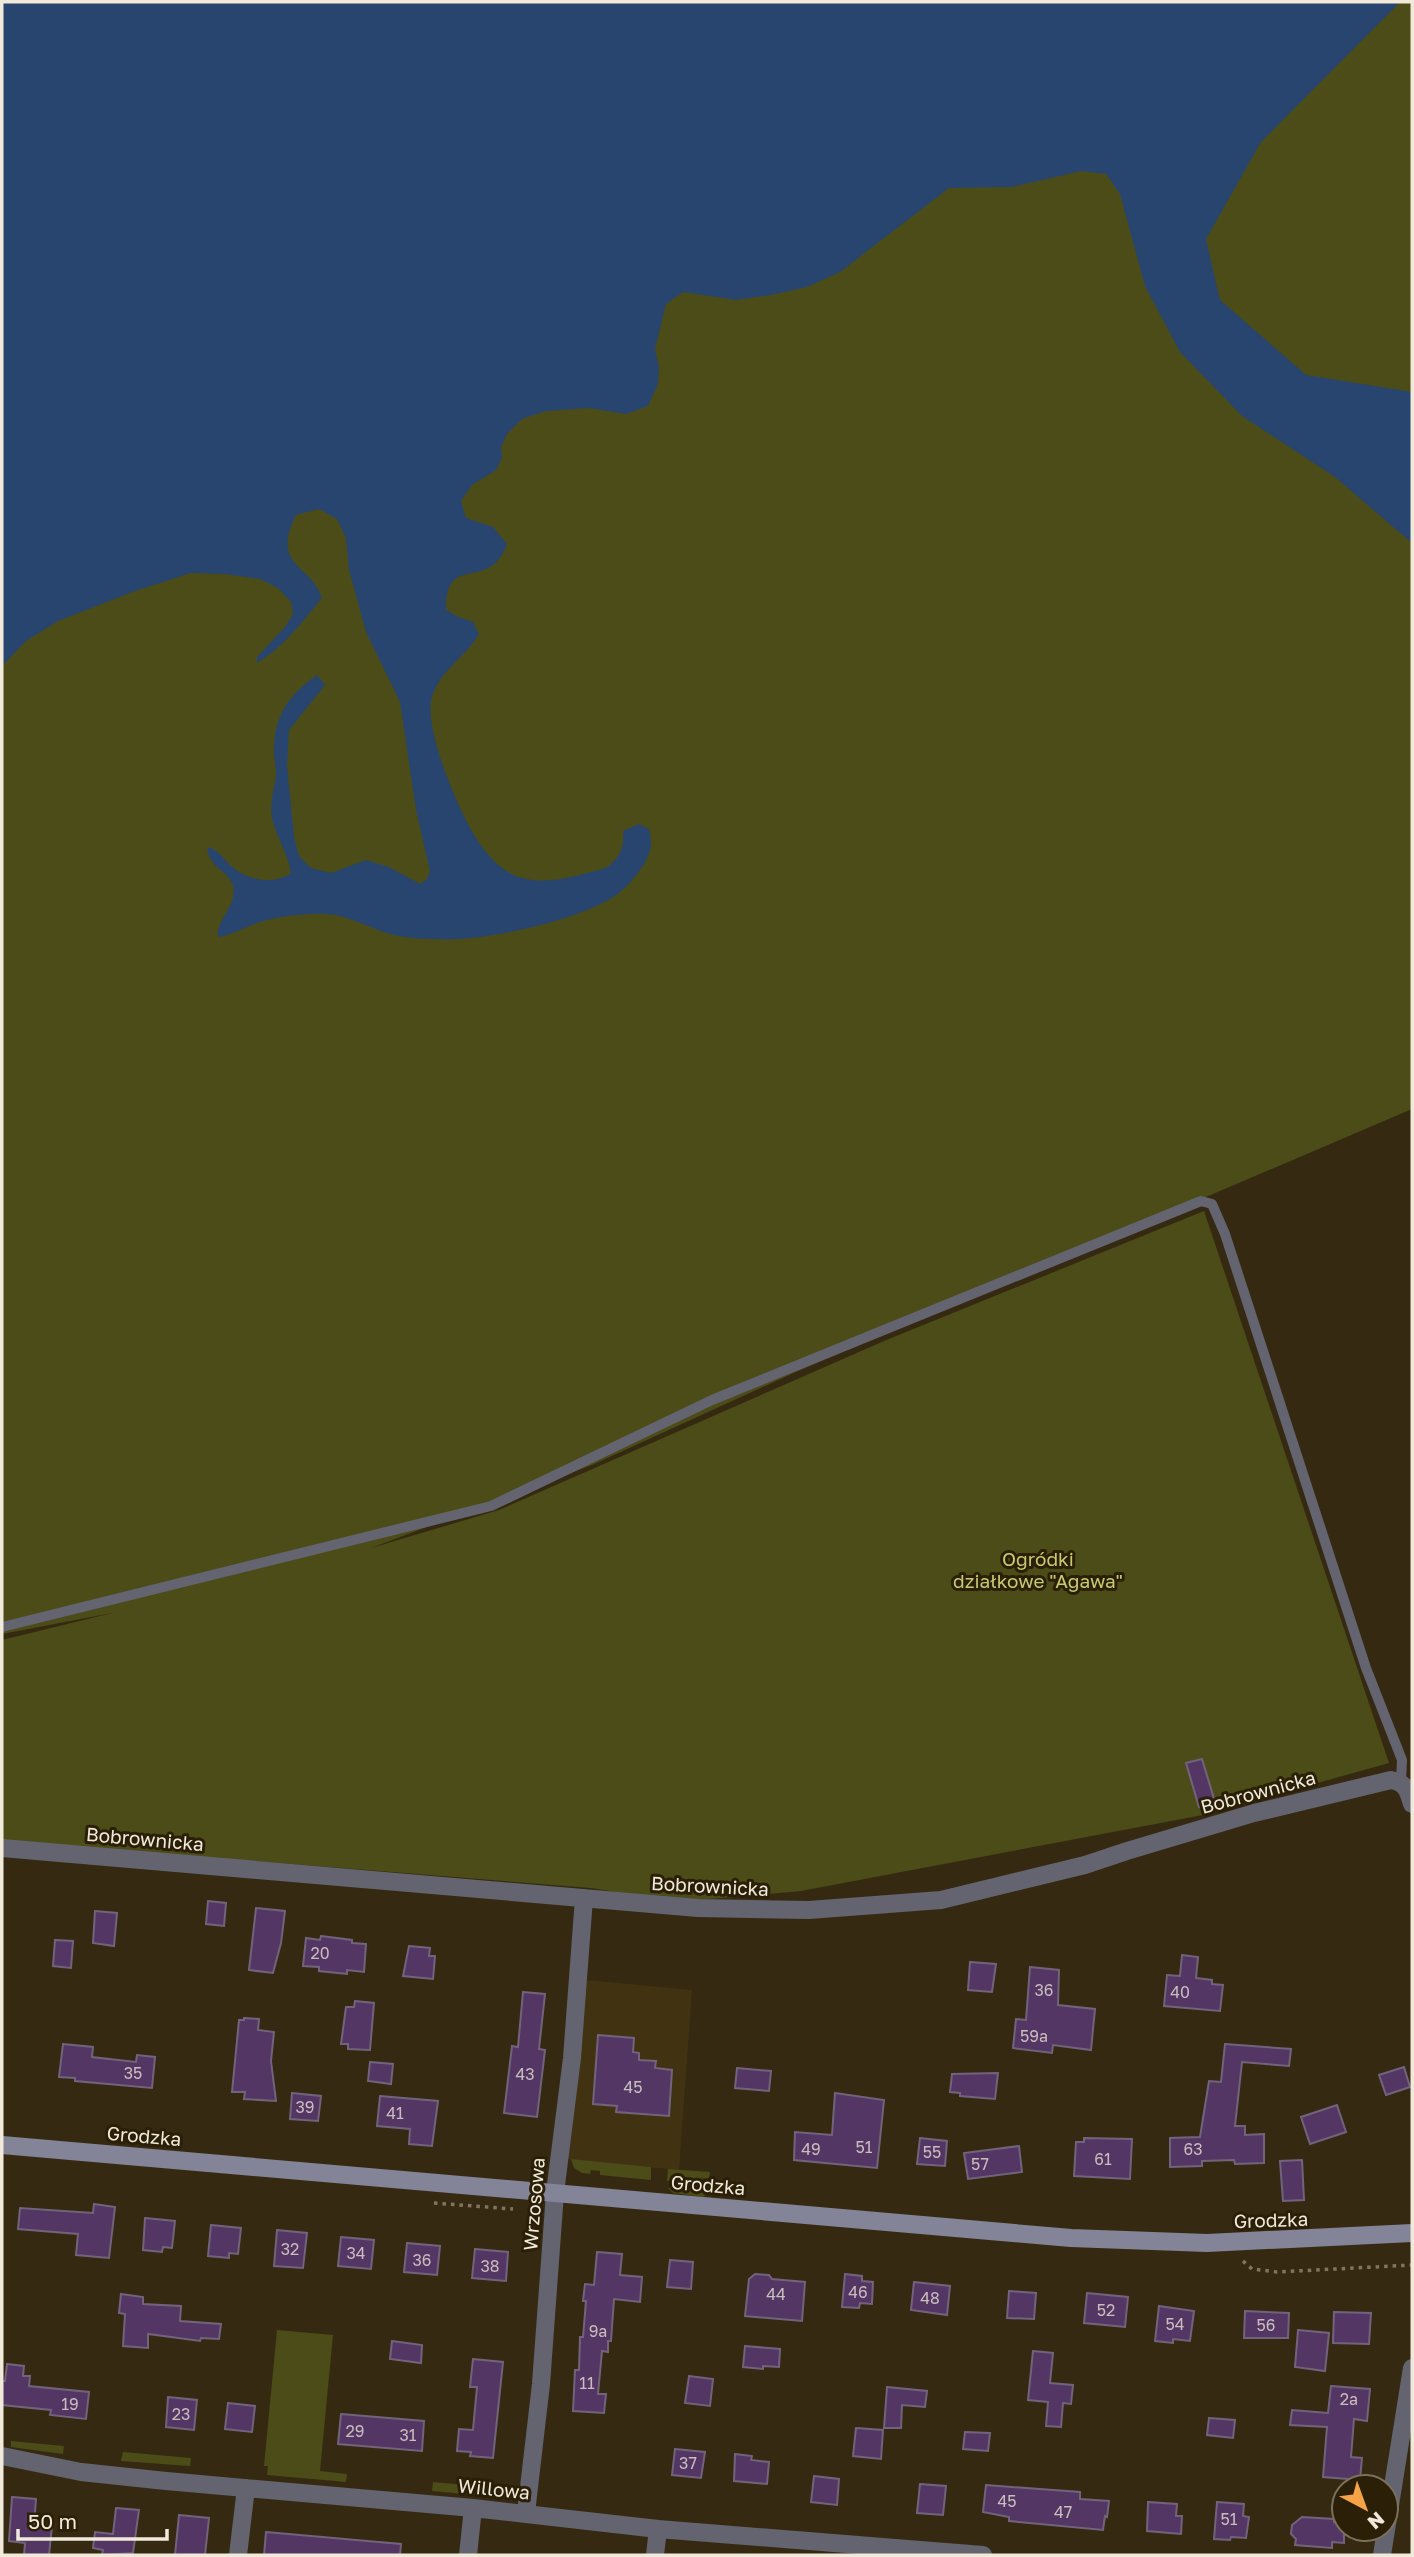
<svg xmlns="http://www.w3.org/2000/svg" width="1414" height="2557" viewBox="0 0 1414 2557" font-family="'Golos Text',sans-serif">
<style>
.built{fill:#413311}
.green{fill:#4b4c17}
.water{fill:#284570}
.building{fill:#533663;stroke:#72637c;stroke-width:2}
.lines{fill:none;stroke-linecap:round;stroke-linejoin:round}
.path{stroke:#7f7661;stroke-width:3.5;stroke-dasharray:3.5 5;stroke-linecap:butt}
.lane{stroke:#646471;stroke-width:10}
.street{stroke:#646471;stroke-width:18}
.secondary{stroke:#848498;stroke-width:18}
.labels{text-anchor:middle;stroke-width:6;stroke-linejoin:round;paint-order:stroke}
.number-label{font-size:16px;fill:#cabdbd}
.park-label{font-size:19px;fill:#c6ca72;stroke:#2b2007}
.street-label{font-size:19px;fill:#f1eadb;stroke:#2b2007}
</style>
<rect width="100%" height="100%" fill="#352a11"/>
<path class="built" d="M586 1980 692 1990 679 2170 568 2159Z"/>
<path class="green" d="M2 2H1412V1109L796 1372 592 1465 371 1548 499 1510 884 1341 1204 1211 1389 1763 1203 1815 801 1891 698 1900 634 1895 591 1888 2 1841V1640L112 1613 2 1634Z
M571 2159 651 2167V2180L600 2175V2171L591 2170 590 2174 582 2173 574 2168Z
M668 2169 710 2172 709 2178 667 2181Z
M696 2184H708V2193L703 2197 673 2193 668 2188Z
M277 2330 333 2335 320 2471 347 2474 346 2482 267 2475 268 2466H264Z
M11 2441 64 2446 63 2454 11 2447Z
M123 2452 191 2458 190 2466 121 2461Z
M433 2482 519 2490 518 2499 432 2491Z"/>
<path class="water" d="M2 2H1400L1261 142 1206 239 1220 300 1306 375 1412 392V543L1335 477 1242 416 1180 352 1145 286 1120 194 1106 174 1081 171 1012 187 949 188 840 272 807 287 771 295 736 300 683 292 666 304 655 349 659 367 658 384 648 406 626 414 589 408 546 411 522 419 507 434 501 447 502 458 496 470 472 485 461 501 466 518 493 527 507 544C489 594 446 551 446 609L456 616 473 622 479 634C465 658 440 670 432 697 423 727 457 806 473 833 481 847 494 864 508 872 533 887 566 879 591 872 598 870 607 869 611 864 622 854 624 845 623 831L639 824 649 829C650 834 651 840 651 845 650 860 631 884 619 893 584 920 479 943 435 939 423 939 410 938 398 936 374 931 352 916 327 914 307 913 282 916 263 921 247 926 234 934 218 937 216 918 240 905 232 883 225 868 210 869 207 847 218 849 221 856 229 864 245 880 272 886 291 873 288 854 278 840 273 822 268 805 275 789 276 773 276 766 274 759 274 751 274 715 289 695 317 675L325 685 289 730 287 765 294 837 299 856 311 868 331 873 366 860 389 867 420 884 427 879 430 871 416 810 400 702 366 632 349 570 346 538 337 519 319 509 296 515C270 567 311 564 322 598 302 622 284 647 257 663V657L285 627 293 614 291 602 278 588 260 579 225 574 191 573 135 591 58 621 26 641 2 666Z"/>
<path class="building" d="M1202 1759 1215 1802 1199 1807 1186 1763Z
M208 1901 226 1903 224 1926 206 1924Z
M256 1908 285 1911 281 1943 273 1973 249 1970Z
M95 1911 117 1913 114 1946 93 1943Z
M321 1936 352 1940V1943L366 1944 364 1972 347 1970V1974L319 1971V1967L303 1966 306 1938 320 1940Z
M55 1940 73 1941 71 1968 53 1966Z
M409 1946 430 1948 429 1956H435L433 1979 403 1976Z
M1182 1955 1198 1957 1196 1978 1212 1980V1984L1223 1985 1220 2011 1164 2006 1167 1975 1180 1976Z
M970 1962 996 1964 992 1992 968 1990Z
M1030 1967 1059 1970 1058 2005 1095 2009 1091 2050 1053 2045 1052 2053 1013 2048 1016 2019 1026 2020Z
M523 1992 545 1994 539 2049 545 2050 537 2117 504 2113 512 2046 518 2047Z
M355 2001 374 2003 370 2050 348 2049V2044H341L346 2007H354Z
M244 2018 259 2019 258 2030 274 2032 271 2061 276 2101 244 2099 245 2092H232L239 2020H244Z
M598 2035 634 2038 633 2052 639 2053V2060L656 2061 655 2068 672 2070 669 2116 616 2112 617 2106 593 2104Z
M63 2044 93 2047 92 2057 136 2062 137 2055 155 2057 152 2088 75 2081V2078L59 2077Z
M1225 2044 1291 2049 1289 2066 1242 2062 1235 2126H1245V2135L1264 2134V2163L1235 2164 1234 2160 1202 2161V2166L1170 2167V2138L1200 2137 1209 2081 1221 2082Z
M370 2062 393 2064 391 2084 368 2081Z
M1404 2067 1410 2087 1386 2095 1379 2075Z
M737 2068 771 2071 769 2091 735 2088Z
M998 2073 995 2099 960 2096V2093L950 2092 952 2074Z
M292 2093 321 2096 318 2121 290 2119Z
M835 2093 884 2100 877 2168 794 2160 795 2132 832 2135Z
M380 2096 438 2101 432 2146 409 2144 410 2129 377 2126Z
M1337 2105 1346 2132 1310 2144 1301 2117Z
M920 2138 947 2141 945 2166 917 2164Z
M1084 2138 1132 2139 1130 2179 1074 2176 1076 2142H1084Z
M1019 2146 1022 2172 968 2179 964 2153Z
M1302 2160 1304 2200 1283 2201 1280 2161Z
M94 2204 115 2207 109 2258 76 2255 78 2234 18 2229 20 2208 93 2213Z
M145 2218 175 2221 172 2248 163 2247 162 2252 143 2250Z
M211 2225 241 2228 238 2254 229 2253V2258L208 2256Z
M277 2230 307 2233 303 2268 274 2266Z
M341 2237 374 2240 371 2269 338 2266Z
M407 2243 440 2246 437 2275 404 2272Z
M475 2249 508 2252 506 2281 472 2278Z
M597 2252 622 2254 620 2275 642 2277 640 2302 614 2299 611 2341H608V2352L602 2351 598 2394H606L604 2413 573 2411 575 2370H579L580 2337H583L586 2301H583L585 2284 594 2285Z
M670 2260 693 2262 691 2289 667 2287Z
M755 2274 769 2275 772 2279 805 2282 802 2321 745 2316 749 2279Z
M845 2274 862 2276V2281L873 2282 872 2304 860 2303 859 2308 842 2307Z
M914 2282 950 2286 947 2315 911 2310Z
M1009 2291 1036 2293 1034 2319 1007 2318Z
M1087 2293 1128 2297 1125 2327 1084 2323Z
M121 2294 143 2297V2304L181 2306 180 2321 221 2324 219 2339 201 2338 200 2341 148 2334V2348L123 2346 125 2314 119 2313Z
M1159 2306 1194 2311 1190 2341 1173 2339V2343L1155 2341Z
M1245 2311 1289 2313 1288 2338H1244Z
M1334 2312 1371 2313 1369 2344 1333 2343Z
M1298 2330 1329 2333 1325 2371 1295 2367Z
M392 2341 422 2345 421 2363 390 2359Z
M745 2346 780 2349 779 2367 763 2366V2369L743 2367Z
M1033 2351 1053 2353 1050 2383 1073 2385 1071 2404 1063 2403 1061 2427 1046 2426 1048 2402 1028 2400Z
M473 2359 503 2362 493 2458 470 2456 471 2452 457 2451 459 2429 473 2430 477 2387H470Z
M7 2364 24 2366 23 2376H30L29 2386 89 2392 86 2419 50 2415 51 2410 2 2405V2381H5Z
M689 2376 713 2379 710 2406 685 2403Z
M1331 2386 1370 2389 1367 2421 1354 2419 1351 2457 1362 2458 1360 2480 1323 2477 1327 2427 1290 2425 1292 2410 1328 2413Z
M887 2387 927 2391 925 2407 902 2405 901 2428H884Z
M168 2397 197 2400 194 2430 166 2427Z
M228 2403 255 2406 252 2432 225 2429Z
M341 2414 424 2421 422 2451 338 2444Z
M1209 2418 1235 2420 1233 2438 1207 2435Z
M856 2428 883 2430 881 2459 853 2456Z
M965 2432 990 2433 988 2451 963 2449Z
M675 2449 705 2452 701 2478 672 2475Z
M735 2454 752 2456 751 2460 769 2462 767 2484 734 2481Z
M814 2476 839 2479 837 2505 811 2502Z
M920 2484 946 2486 943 2515 917 2513Z
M986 2485 1080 2492V2499L1109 2501 1107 2517 1105 2516 1103 2530 1009 2521V2517L983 2512Z
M12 2497 36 2499 34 2525 52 2526 49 2555H24L25 2543 9 2541Z
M1148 2502 1177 2504 1176 2516H1182L1181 2534 1147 2531Z
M1217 2502 1244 2504 1243 2516 1249 2517 1246 2538 1231 2537 1230 2540 1214 2539Z
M116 2508 139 2510 133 2553 102 2555 103 2550 93 2548 95 2532 113 2534Z
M179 2515 209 2518 205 2555H175Z
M1302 2517 1334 2519V2522L1344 2523V2543L1332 2542V2548L1295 2545 1296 2539 1291 2534 1292 2525Z
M266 2532 401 2544 400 2555H264Z"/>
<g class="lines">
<path class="path" d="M434 2203 513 2209
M1243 2261 1252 2269 1277 2272 1412 2265"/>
<path class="lane" d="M2 1627 491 1506 712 1400 1201 1201 1212 1204 1225 1234 1366 1668 1402 1760 1401 1782"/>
<path class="street" d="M2 1848 698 1908 809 1910 941 1900 1085 1865 1127 1851 1254 1813 1391 1780C1406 1783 1408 1790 1412 1804
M2 2456 81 2472 166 2481 473 2508 658 2529 983 2555
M526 2513 541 2384 555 2193 572 2058 584 1898
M238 2555 246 2488
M468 2555 473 2508
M655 2555 658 2529
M1382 2555 1412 2368"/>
<path class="secondary" d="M2 2145 1071 2238 1207 2243 1412 2233"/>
</g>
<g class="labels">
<g class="number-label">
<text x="320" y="1959">20</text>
<text x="1044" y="1996">36</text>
<text x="1180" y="1998">40</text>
<text x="1034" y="2042">59a</text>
<text x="133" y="2079">35</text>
<text x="525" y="2080">43</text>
<text x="633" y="2093">45</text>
<text x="305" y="2113">39</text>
<text x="395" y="2119">41</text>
<text x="864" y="2153">51</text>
<text x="811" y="2155">49</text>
<text x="1193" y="2155">63</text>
<text x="932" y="2158">55</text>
<text x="1103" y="2165">61</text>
<text x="980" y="2170">57</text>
<text x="290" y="2255">32</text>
<text x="356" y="2259">34</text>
<text x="422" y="2266">36</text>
<text x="490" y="2272">38</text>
<text x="858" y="2298">46</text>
<text x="776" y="2300">44</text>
<text x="930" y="2304">48</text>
<text x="1106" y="2316">52</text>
<text x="1175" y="2330">54</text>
<text x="1266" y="2331">56</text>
<text x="598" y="2337">9a</text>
<text x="587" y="2389">11</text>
<text x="1349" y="2405">2a</text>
<text x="70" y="2410">19</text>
<text x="181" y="2420">23</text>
<text x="355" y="2437">29</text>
<text x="408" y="2441">31</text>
<text x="688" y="2469">37</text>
<text x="1007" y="2507">45</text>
<text x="1063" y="2518">47</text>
<text x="1229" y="2525">51</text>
</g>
<g class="park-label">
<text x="1038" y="1566">Ogródki<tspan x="1038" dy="22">działkowe "Agawa"</tspan></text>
</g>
<g class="street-label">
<text transform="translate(1258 1792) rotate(-15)" y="7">Bobrownicka</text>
<text transform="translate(145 1839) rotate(5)" y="7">Bobrownicka</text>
<text transform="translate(710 1886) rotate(3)" y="7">Bobrownicka</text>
<text transform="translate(144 2136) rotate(5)" y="7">Grodzka</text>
<text transform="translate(708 2185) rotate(5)" y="7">Grodzka</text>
<text transform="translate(534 2204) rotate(-85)" y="7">Wrzosowa</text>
<text transform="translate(1271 2220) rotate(-2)" y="7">Grodzka</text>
<text transform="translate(494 2489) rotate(6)" y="7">Willowa</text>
</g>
</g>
<rect width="1414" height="2557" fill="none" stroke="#f1eadb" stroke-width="7"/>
<g transform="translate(1365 2508) rotate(139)"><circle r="33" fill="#2b2007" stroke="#7a715c" stroke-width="2"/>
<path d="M0-5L12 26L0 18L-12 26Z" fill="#f5a346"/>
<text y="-10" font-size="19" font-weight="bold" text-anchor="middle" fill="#f1eadb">N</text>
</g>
<path d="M18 2529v10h149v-10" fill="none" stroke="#f1eadb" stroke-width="3.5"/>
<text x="28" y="2529" font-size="21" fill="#f1eadb" stroke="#2b2007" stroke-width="5" paint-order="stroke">50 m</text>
</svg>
